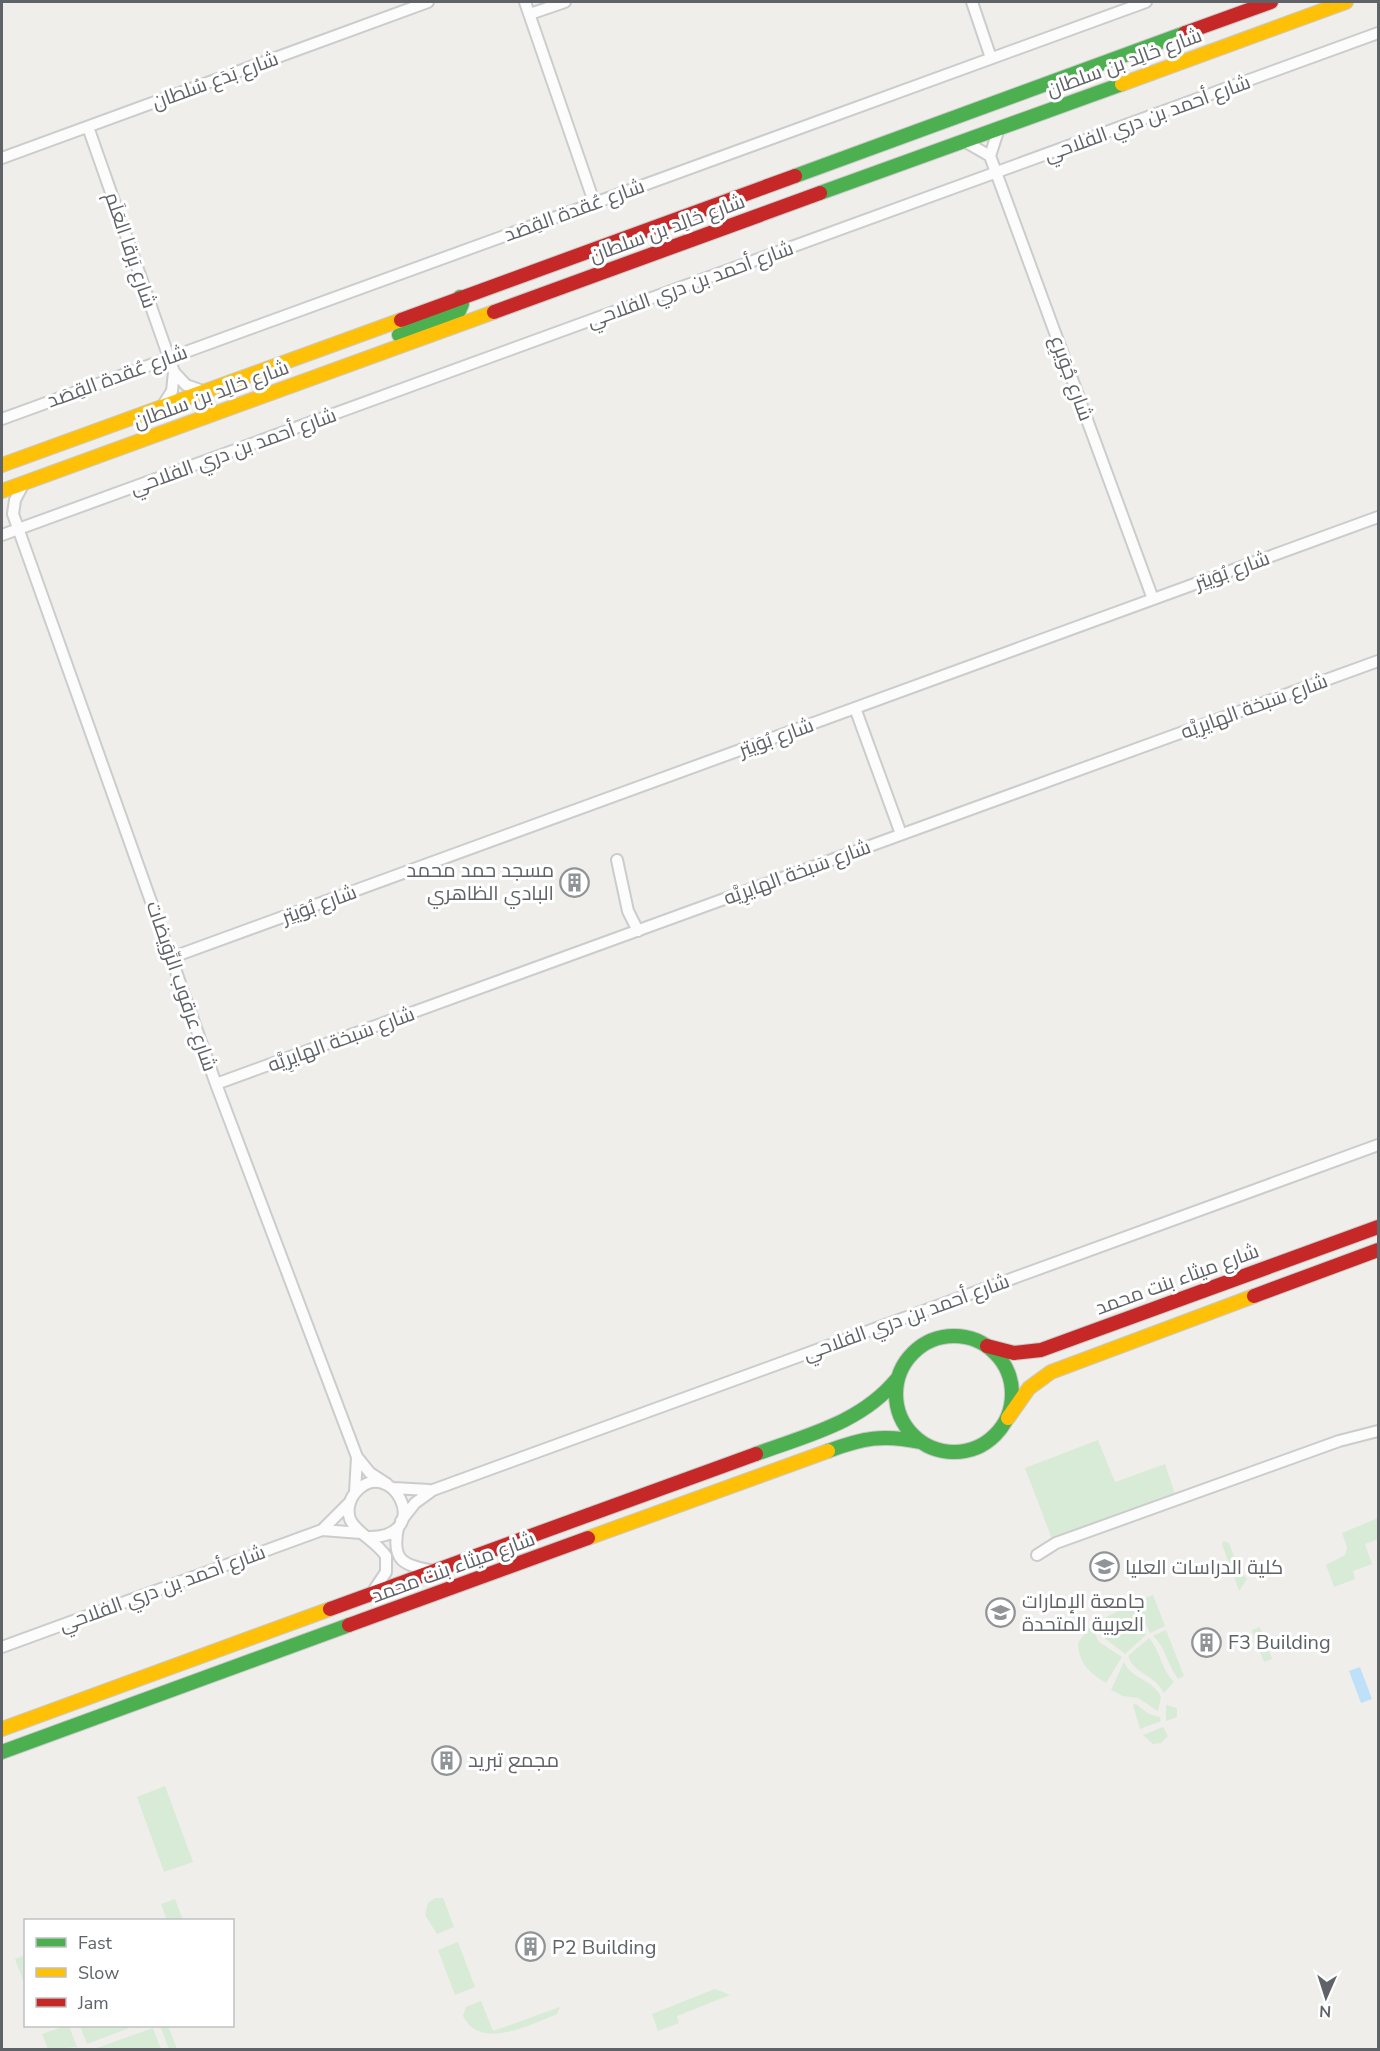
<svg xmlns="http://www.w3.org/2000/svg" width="1380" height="2051" viewBox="0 0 1380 2051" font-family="'Nunito Sans',Cairo,sans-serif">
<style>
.green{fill:#d8ebd6}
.water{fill:#bfe0f9}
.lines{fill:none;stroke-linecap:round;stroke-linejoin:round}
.street-casing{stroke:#cbcccc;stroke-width:14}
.fast-casing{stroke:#cacacb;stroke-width:16}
.slow-casing{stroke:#cacacb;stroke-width:16}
.jam-casing{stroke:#cacacb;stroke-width:16}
.street{stroke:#fdfcfc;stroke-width:10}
.fast{stroke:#4caf50;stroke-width:14}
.slow{stroke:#ffc107;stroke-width:14}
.jam{stroke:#c62828;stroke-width:14}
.labels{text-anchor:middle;stroke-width:6;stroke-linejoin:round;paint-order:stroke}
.street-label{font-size:20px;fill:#5f6368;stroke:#fff}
.poi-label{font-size:20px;fill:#5f6368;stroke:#fff;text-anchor:start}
</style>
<rect width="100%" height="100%" fill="#efeeea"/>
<path class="green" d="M1098 1440 1115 1482 1165 1464 1175 1494 1052 1539 1025 1468Z
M1378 1518V1539L1365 1544 1372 1564 1353 1571 1355 1579 1334 1587 1326 1565 1345 1555 1347 1547 1342 1533Z
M1224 1541 1229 1543 1239 1570 1247 1579 1239 1591 1222 1544Z
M1153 1595 1165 1626 1150 1633 1135 1602Z
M1131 1605 1146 1635 1125 1654 1103 1637 1096 1622Z
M1091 1625 1099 1642 1122 1657 1106 1683C1090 1673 1079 1664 1078 1643Z
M1260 1627 1272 1659 1264 1662 1252 1630Z
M1166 1630 1184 1676 1178 1679C1168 1666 1165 1646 1153 1636Z
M1149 1638C1161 1652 1160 1667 1174 1682L1164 1693C1153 1673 1135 1675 1128 1656Z
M1124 1662C1132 1680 1153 1679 1161 1697L1158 1711 1138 1698 1123 1696 1111 1690Z
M1136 1704 1149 1714 1160 1717 1161 1721 1140 1729 1133 1705Z
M1166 1705 1177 1708V1717L1166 1721Z
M1163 1727 1168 1736 1161 1743 1153 1744 1143 1735Z
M165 1786 193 1862 164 1872 137 1797Z
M435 1898H443L454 1927 437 1934 425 1915 428 1903Z
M175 1899 183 1920H167L161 1904Z
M458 1942 475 1987 455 1995 438 1950Z
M25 1955H26L25 1986 15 1959Z
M715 1989 730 1995 677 2016 679 2023 658 2031 652 2014Z
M481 2001 493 2031 560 2007 557 2014C529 2025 480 2051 463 2016L466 2007Z
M65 2026H69L77 2047 48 2049 42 2034Z
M80 2026H128L129 2028 87 2044Z
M160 2026H168L177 2049H169Z
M153 2028 161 2049H94Z"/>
<path class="water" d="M1360 1667 1372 1699 1361 1703 1349 1671Z"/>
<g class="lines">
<defs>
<path id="street" d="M525 2 594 202
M972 2 991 58
M530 14 565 2
M88 127 174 372 186 385 203 391
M999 128 990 156 1153 599
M964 141 990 156
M2 158 428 2
M163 405 172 391 174 372
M2 419 1146 2
M24 483 15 500 13 514 216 1084 357 1457 370 1473 387 1484
M2 535 1378 33
M855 708 901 834
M617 860 628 911 638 931
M173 957 1378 517
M216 1084 1378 661
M393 1488 429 1490
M355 1492 357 1457
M401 1521 415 1503 433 1490 1378 1145
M398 1528C391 1562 404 1565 434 1571
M322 1530 349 1503
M370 1537C437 1536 389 1452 355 1493 349 1500 347 1511 350 1519 355 1532 376 1541 386 1556V1572L372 1593
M1037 1555 1056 1543 1339 1441 1378 1431
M2 1647 322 1530 361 1533"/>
<path id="fast" d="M795 176 1185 33
M820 193 1122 84
M399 335 459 311 462 304 460 297
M896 1394a58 58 0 1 1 116 0a58 58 0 1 1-116 0Z
M828 1451C863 1438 883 1434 920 1442
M756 1454C807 1435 861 1423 897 1379
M2 1752 349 1625"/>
<path id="slow" d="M1122 84 1346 2
M2 465 401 320
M2 491 494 312
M1008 1418 1029 1388 1051 1372 1254 1296
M588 1538 828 1451
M2 1729 330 1609"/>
<path id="jam" d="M1185 33 1271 2
M494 312 820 193
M401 320 795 176
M1254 1296 1378 1250
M987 1346 1014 1353 1041 1350 1378 1227
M330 1609 756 1454
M349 1625 588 1538"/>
</defs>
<use href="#street" class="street-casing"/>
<use href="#fast" class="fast-casing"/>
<use href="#slow" class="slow-casing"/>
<use href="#jam" class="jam-casing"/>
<use href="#street" class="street"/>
<use href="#fast" class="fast"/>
<use href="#slow" class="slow"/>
<use href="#jam" class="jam"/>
</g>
<defs>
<symbol id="building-ring" viewBox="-11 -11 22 22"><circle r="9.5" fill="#fff" stroke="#919496" stroke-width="1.5"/><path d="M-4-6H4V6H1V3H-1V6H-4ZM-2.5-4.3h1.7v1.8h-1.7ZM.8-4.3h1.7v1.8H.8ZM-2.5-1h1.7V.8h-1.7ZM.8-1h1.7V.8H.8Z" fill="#919496"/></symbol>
<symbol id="university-ring" viewBox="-11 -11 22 22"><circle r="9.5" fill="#fff" stroke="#919496" stroke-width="1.5"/><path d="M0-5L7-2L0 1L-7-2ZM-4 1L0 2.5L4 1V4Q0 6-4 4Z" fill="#919496"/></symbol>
</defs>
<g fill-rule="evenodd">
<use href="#building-ring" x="558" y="866" width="33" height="33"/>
<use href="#university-ring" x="1088" y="1550" width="33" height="33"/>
<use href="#university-ring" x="984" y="1596" width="33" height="33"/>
<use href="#building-ring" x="1190" y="1626" width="33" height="33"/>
<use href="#building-ring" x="430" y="1744" width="33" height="33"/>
<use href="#building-ring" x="514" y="1930" width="33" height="33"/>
</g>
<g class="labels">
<g class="street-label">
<text transform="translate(1124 62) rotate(-20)" y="7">شارع خالِد بن سلطان</text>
<text transform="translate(215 80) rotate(-20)" y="7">شارع بَدَع سُلطان</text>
<text transform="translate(1147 118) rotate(-20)" y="7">شارع أحمد بن دري الفلاحي</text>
<text transform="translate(574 210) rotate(-20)" y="7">شارع عُقدة القِصَد</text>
<text transform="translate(667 228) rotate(-20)" y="7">شارع خالِد بن سلطان</text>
<text transform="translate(131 250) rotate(71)" y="7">شارع بَرقا العَلَم</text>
<text transform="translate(690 284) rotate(-20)" y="7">شارع أحمد بن دري الفلاحي</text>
<text transform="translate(117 376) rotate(-20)" y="7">شارع عُقدة القِصَد</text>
<text transform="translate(1072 378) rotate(70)" y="7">شارع جُوَيرِع</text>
<text transform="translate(211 394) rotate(-20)" y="7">شارع خالِد بن سلطان</text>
<text transform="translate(233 451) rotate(-20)" y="7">شارع أحمد بن دري الفلاحي</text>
<text transform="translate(1232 570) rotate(-20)" y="7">شارع بُوَيتِر</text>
<text transform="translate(1254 706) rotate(-20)" y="7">شارع سَبخة الهايرِيَّه</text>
<text transform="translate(776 737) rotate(-20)" y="7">شارع بُوَيتِر</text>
<text transform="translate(797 872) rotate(-20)" y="7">شارع سَبخة الهايرِيَّه</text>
<text transform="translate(319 904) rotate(-20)" y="7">شارع بُوَيتِر</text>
<text transform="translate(182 986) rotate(71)" y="7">شارع عرقوب الرِّوَيضات</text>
<text transform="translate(341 1039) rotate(-20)" y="7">شارع سَبخة الهايرِيَّه</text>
<text transform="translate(1177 1279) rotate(-20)" y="7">شارع ميثاء بنت محمد</text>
<text transform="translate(906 1317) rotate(-20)" y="7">شارع أحمد بن دري الفلاحي</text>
<text transform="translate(453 1567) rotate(-20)" y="7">شارع ميثاء بنت محمد</text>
<text transform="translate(162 1588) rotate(-20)" y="7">شارع أحمد بن دري الفلاحي</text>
</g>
<g class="poi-label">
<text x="554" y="877" text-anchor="end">مسجد حمد محمد<tspan x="554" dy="23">البادي الظاهري</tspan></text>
<text x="1125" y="1574">كلية الدراسات العليا</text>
<text x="1022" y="1608">جامعة الإمارات<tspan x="1022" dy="23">العربية المتحدة</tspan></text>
<text x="1228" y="1649">F3 Building</text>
<text x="468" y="1767">مجمع تبريد</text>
<text x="552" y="1954">P2 Building</text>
</g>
</g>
<rect width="1380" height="2051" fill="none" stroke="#5f6368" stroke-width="6"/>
<rect x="24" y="1919" width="210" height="108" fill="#ffffff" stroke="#bfc1c3" stroke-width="1.5"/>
<rect x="36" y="1938" width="30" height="9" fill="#4caf50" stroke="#bfc1c3" stroke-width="1.5"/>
<text x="78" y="1949" font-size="18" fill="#5f6368">Fast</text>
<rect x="36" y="1968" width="30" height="9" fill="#ffc107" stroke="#bfc1c3" stroke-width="1.5"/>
<text x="78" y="1979" font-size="18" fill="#5f6368">Slow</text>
<rect x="36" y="1998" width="30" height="9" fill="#c62828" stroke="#bfc1c3" stroke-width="1.5"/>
<text x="78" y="2009" font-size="18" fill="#5f6368">Jam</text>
<g transform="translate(1326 1997) rotate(183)" stroke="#ffffff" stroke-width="4.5" paint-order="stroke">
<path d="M0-4.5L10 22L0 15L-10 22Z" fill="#5f6368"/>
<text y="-9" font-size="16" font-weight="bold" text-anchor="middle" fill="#5f6368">N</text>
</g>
</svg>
